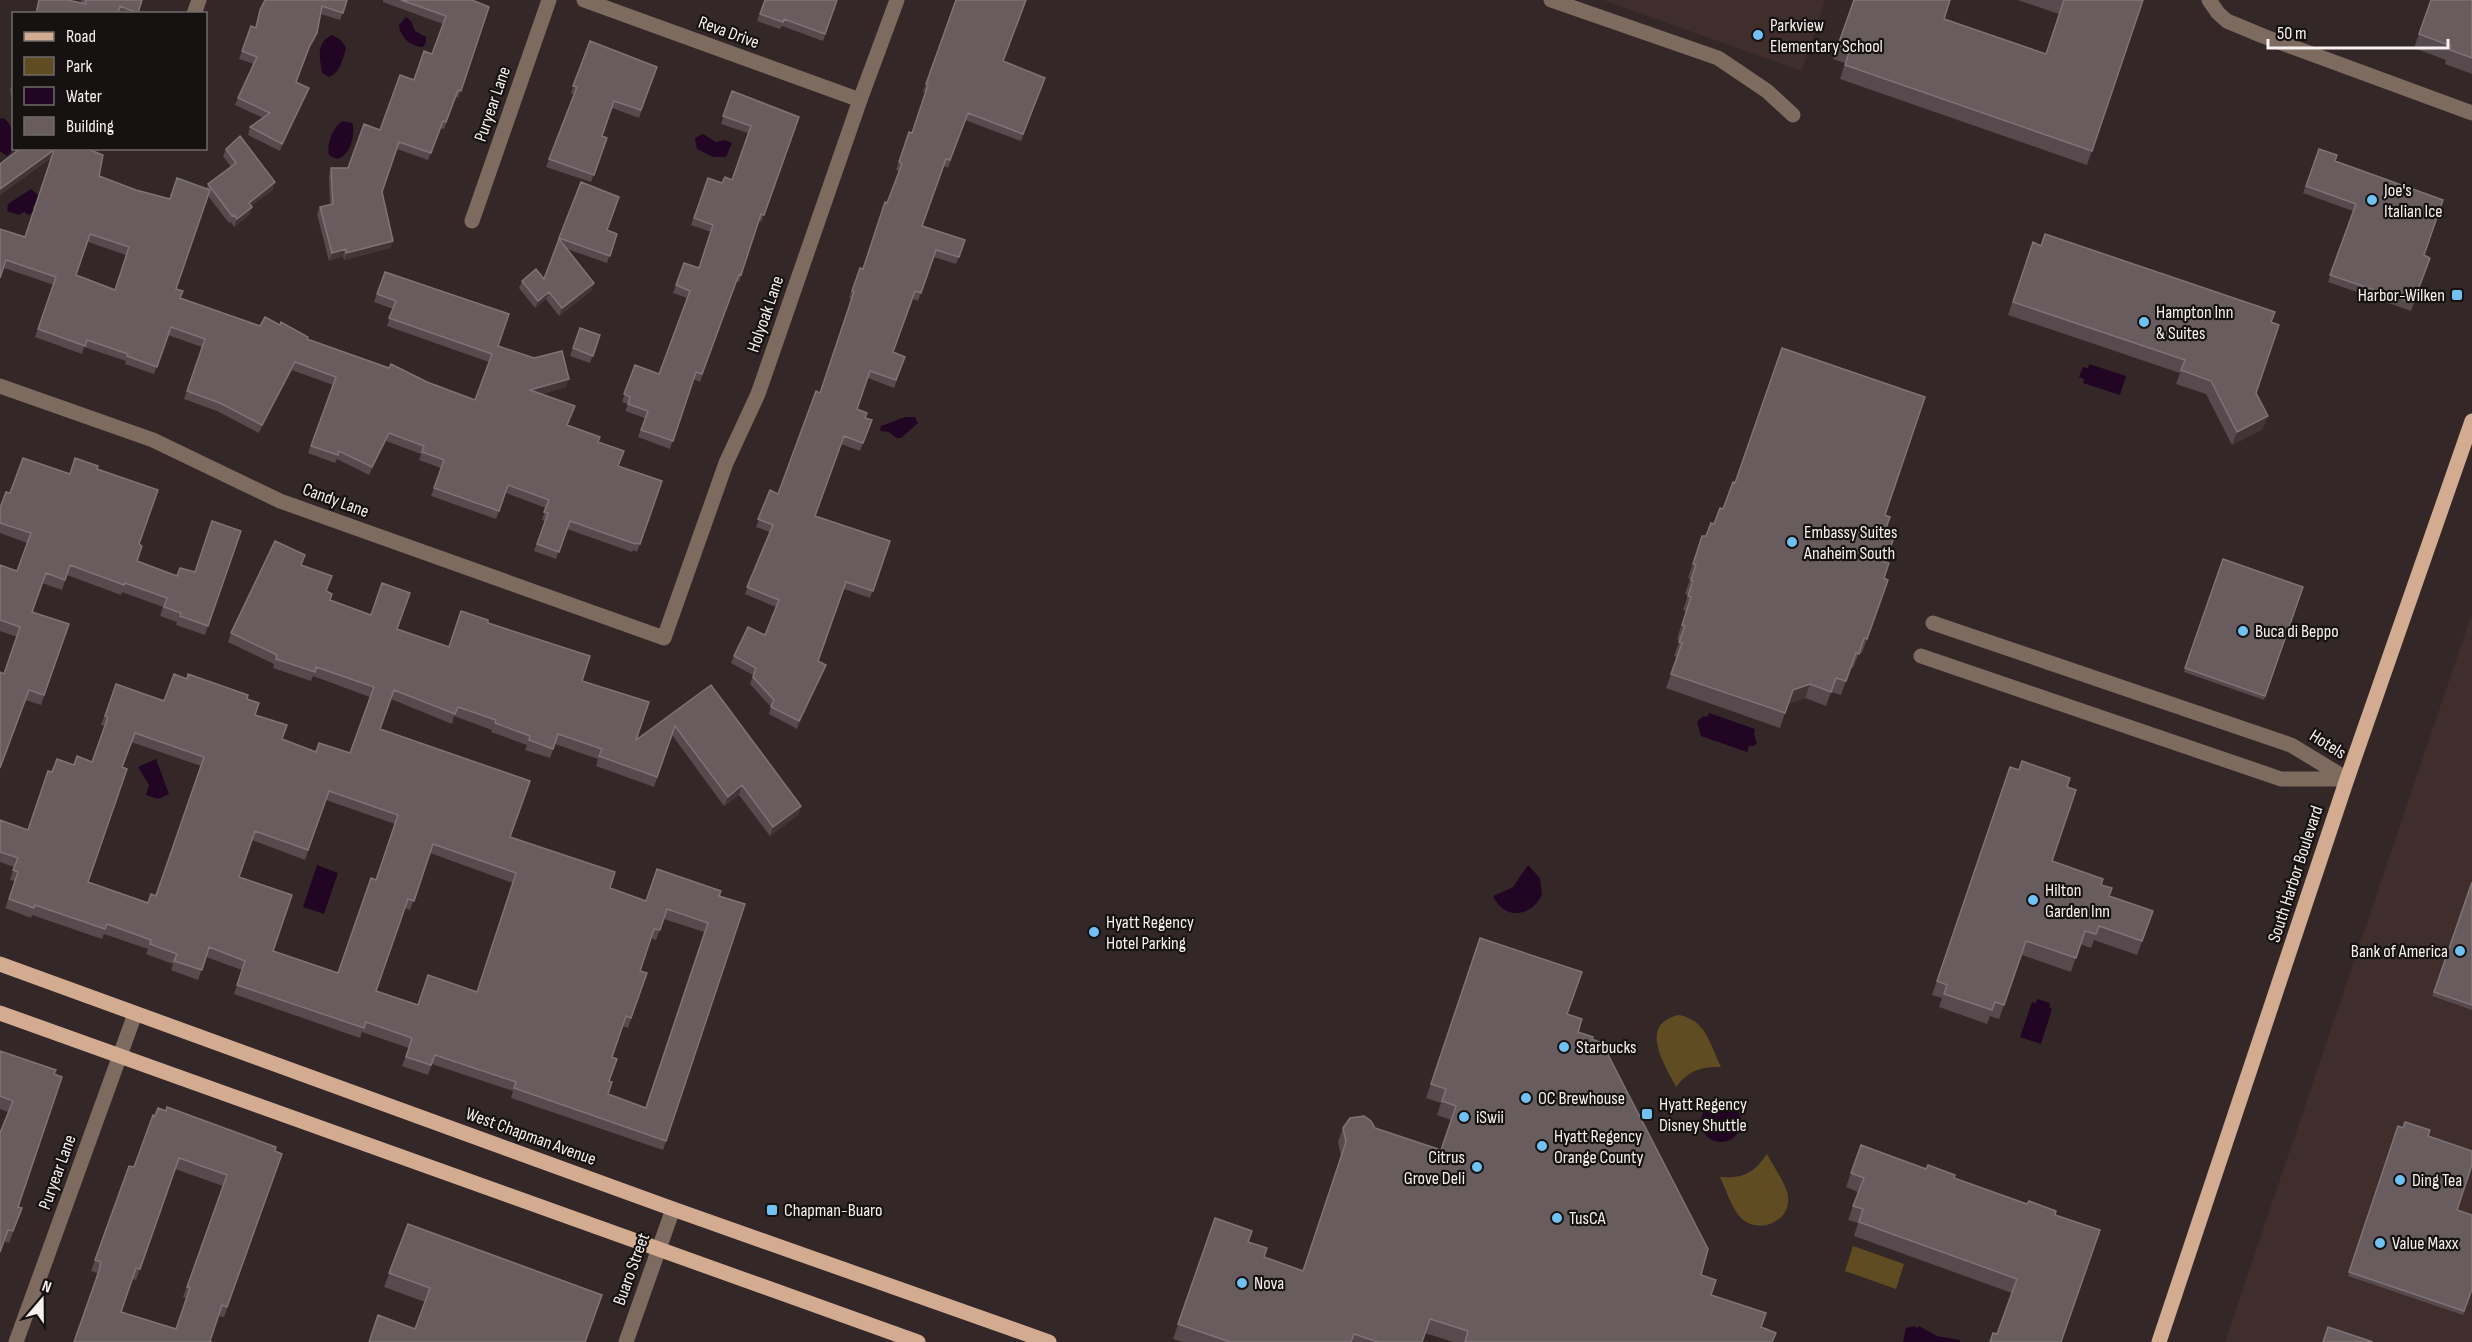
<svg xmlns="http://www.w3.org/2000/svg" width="2472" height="1342" viewBox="0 0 2472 1342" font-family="'Sofia Sans Condensed',sans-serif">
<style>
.built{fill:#402e2c}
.green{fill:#5f4c22}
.water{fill:#220523}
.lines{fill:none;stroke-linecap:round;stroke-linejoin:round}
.minor{stroke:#7e6b5f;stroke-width:15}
.primary{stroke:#d2ab91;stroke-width:15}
.wall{fill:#564a4e;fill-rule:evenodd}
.shaded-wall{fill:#413537}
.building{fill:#685c5f;stroke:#7e7376;stroke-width:1.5;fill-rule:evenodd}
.poi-dot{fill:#71c1f5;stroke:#171212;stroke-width:2}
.labels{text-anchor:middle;stroke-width:4.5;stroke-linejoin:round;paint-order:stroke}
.poi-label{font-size:18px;fill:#f8f0ef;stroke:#171212;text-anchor:start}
.street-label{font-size:18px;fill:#f8f0ef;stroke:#171212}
</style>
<rect width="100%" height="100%" fill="#332827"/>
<path class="built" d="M1603 0H1825L1802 71Z
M2472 613V1342H2225Z"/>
<path class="green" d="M1679 1015C1706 1020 1710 1044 1721 1067 1701 1066 1688 1071 1676 1087 1665 1065 1637 1024 1679 1015Z
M1767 1154C1773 1166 1783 1179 1787 1192 1795 1218 1762 1236 1742 1219 1732 1210 1726 1189 1720 1177 1743 1179 1755 1172 1767 1154Z
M1853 1246 1904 1264 1896 1289 1845 1271Z"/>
<path class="water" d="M406 17 411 21 415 31 426 37V43L423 47C411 47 400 37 399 25Z
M332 35 341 40 346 48C343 59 340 73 329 77L322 73C320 58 315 43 332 35Z
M3 118C14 124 14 141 12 151L7 156 0 151V119Z
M343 121 352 123C357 136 346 169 329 155 326 145 333 126 343 121Z
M703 134 716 142 724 140 732 143 726 157H713L697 149 695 138Z
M31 189 39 196 37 204 33 206V212L29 215 24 212 19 215 7 211 8 204Z
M2089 364 2126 376 2120 395 2083 383 2084 379 2079 377 2083 367 2088 368Z
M905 417H915L918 423 901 438H896L889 432 880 431 881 426Z
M1709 713 1755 729 1754 735 1757 743 1754 746H1749L1747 752 1701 736 1697 722 1702 717 1708 716Z
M156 759 169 794 158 799 146 795 149 785 138 767Z
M317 865 338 873 324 914 303 907Z
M1528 865 1540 878 1542 895C1530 918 1504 920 1493 896L1513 887Z
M2037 999 2050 1003 2049 1007 2052 1009 2041 1044 2020 1037 2032 1002 2036 1003Z
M1701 1122a20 20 0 1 1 40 0a20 20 0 1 1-40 0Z
M1914 1326 1917 1328 1919 1326 1937 1336 1960 1340V1342H1903L1906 1328Z"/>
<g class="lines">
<path class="minor" d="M584 0 860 100
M1551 0 1718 58 1767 91 1793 115
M2209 0 2218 13 2227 21 2263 36 2472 113
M194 14 199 0
M472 221 549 0
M0 386 153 440 280 501 664 638 726 463 758 394 860 100 897 0
M1933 623 2291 745 2347 779
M1921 656 2281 779H2347
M16 1342 135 1014
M626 1342 673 1209"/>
<path class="primary" d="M0 964 673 1209 1049 1342
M0 1013 918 1342
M2159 1342 2347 779 2472 421"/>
</g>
<path class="wall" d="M39 0H68L81 3V0H142L137 14H35Z
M347 0 340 20 321 14 315 40 307 52 296 82 306 95 280 151 248 135 250 127 263 118 235 105 254 64 239 59 251 26 255 27 260 10Z
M383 0H472L489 7 458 98 456 97 444 129 440 128 428 160 397 149 382 192 393 241 390 248 344 260 343 256 329 261 317 214 320 207 330 204 329 176 331 168H348L380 130 432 54 443 24 383 2Z
M765 0H837L823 41 782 26 780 29 757 21Z
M956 0 1003 61 1045 78 1021 141 965 120 948 168 944 166 922 226 965 240 956 264 934 257 918 301 913 299 893 352 905 357 894 388 868 378 857 409 865 418 872 420 860 451 841 444 815 516 890 541 870 598 844 589 818 661 823 672 797 729 769 714 771 707 750 684 753 675 731 663 734 656 765 635 776 607 745 594 770 532 756 527 770 490 778 494 820 393 851 299 849 298 860 268 863 269 899 171 896 170 909 132 912 133 922 104 925 92H923Z
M1854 0 1944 19 2046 54 2059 14 2018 0H2143L2087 165 1840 79 1845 63 1833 59Z
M2431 0H2472V74L2445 64 2446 60 2414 48Z
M590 41 657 67 639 118 612 108 602 136 607 138 591 182 546 167 574 95 571 93Z
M13 82H14V111L10 90Z
M732 91 799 117 761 222 759 221 739 282 736 281 700 382 693 379 670 449 638 437 645 418 625 411 628 404 622 402 635 365 659 374 687 298 673 293 684 263 699 268 711 232 691 225 708 178 722 183 732 180 748 133 721 124Z
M20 148H85L99 176 136 190 170 199 207 188 208 184 231 167 223 156 226 149 273 190 251 206 252 207 250 214 234 227 231 222 229 223 208 196 176 289 180 298 260 326 307 340 475 400 489 362 387 326 393 309 374 302 385 272 498 346 566 387 541 394 567 425 598 442 618 466 662 481 637 552 633 550 632 552 567 529 556 559 534 551 545 521 542 520 546 508 506 493 496 519 431 496 441 468 419 460 421 454 386 441 369 475 337 459 335 463 308 453 333 385 292 370 259 433 217 411 184 399 202 347 168 335 154 374 125 364 126 361 84 347 82 354 35 337 54 285 4 268 0 229 25 237 51 158 0 195V164ZM88 242 126 255 115 289 76 275Z
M2319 149 2335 161 2424 255 2430 258 2411 311 2328 282 2353 211 2303 193Z
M607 230 617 234 607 263 567 249 594 283 592 290 559 316 546 299 535 308 519 288 522 281 544 279 559 238Z
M2033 242 2271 322 2256 393 2263 429 2232 445 2206 394 2176 384 2180 373 2008 315Z
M580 328 600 335 590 363 570 356Z
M97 469 139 544 137 561 177 576 194 572 241 531 205 635 176 625 177 622 160 616 163 607 122 592 121 595 67 575 62 590 42 583 32 612 69 624 41 705 25 700 4 674 17 637 0 631V565L17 571 27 543 0 533V508L10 493 70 474Z
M1723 509 1885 515V562L1884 578 1888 580 1862 653H1859L1853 668 1851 667 1841 695 1831 692 1826 706 1805 698 1788 704 1780 728 1666 688 1677 657 1674 656 1680 640 1677 639 1686 611 1683 610 1688 595 1685 594 1690 579 1688 578 1702 536H1706Z
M2223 559 2303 587 2264 700 2184 672Z
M301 566 326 591 330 600 397 629 448 647 488 623 582 681 636 740 711 685 801 806 798 815 770 836 739 795 724 806 672 735 654 787 596 766 598 759 555 744 550 758 525 750 527 745 491 732 492 730 454 716 452 724 391 699 380 729 510 837 610 888 645 901 719 896 745 904 663 1150 511 1098 513 1091 432 1064 428 1075 402 1066 409 1048 362 1032 360 1038 234 994 242 970 206 957 198 980 171 970 173 964 146 954 148 949 104 934 102 939 32 915 31 918 5 908 15 881 10 880 14 867 0 862V820L28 830 52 772 74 765 92 762 105 726 101 725 116 684 164 700 247 699 255 715 282 739 316 752 350 753 370 697 313 676 311 681 273 668 274 664 228 642 231 633ZM131 742 201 766 155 895 148 902 88 882 122 767ZM326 800 395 824 376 880 338 973 273 951 239 877 252 840 305 860ZM430 853 513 883 477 992 418 1005 376 991 405 908 410 910ZM664 919 704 932 645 1108 608 1094 612 1057 623 1026 628 1028 647 973 640 971 651 938 656 940Z
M2010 767 2067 787 2052 861 2101 885 2109 896 2153 911 2137 955 2094 940 2091 948 2080 944 2071 972 2022 955 1999 1019 1990 1016 1987 1024 1939 1007 1942 998 1932 995Z
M2472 882V1010L2432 996Z
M1475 952 1567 1014 1578 1032 1592 1039 1711 1295 1761 1327 1772 1342H1453L1425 1333 1422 1342H1183L1173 1339 1215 1218 1248 1242 1264 1257 1303 1271 1341 1156 1338 1142 1343 1128H1375L1441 1150 1451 1120 1437 1115 1441 1103 1426 1098Z
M0 1051 56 1070 18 1207 22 1208 9 1243 4 1241 8 1112 0 1109Z
M153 1115 282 1154 224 1317 219 1316 210 1341 74 1342 95 1282 97 1273 91 1271 108 1224 134 1167ZM175 1169 223 1186 183 1297 186 1298 176 1329 121 1312 132 1279 136 1280Z
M2398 1126 2457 1210 2472 1289 2463 1315 2348 1276Z
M1861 1145 2027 1204 2056 1211 1997 1334 2012 1293 1854 1236 1858 1223 1848 1220 1858 1192 1846 1187Z
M408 1224 602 1295 415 1329 425 1302 384 1287Z"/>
<path class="shaded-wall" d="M317 33 315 40 307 52 310 45Z
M309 88 306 95 280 151 282 144Z
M54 150 51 158 0 195V189Z
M275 182 273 190 246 210 249 203Z
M252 207 250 214 234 227 237 219Z
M393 241 390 248 344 260 346 253Z
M346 249 343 256 329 261 332 253Z
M594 283 592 290 559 316 562 308Z
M549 292 546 299 535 308 538 301Z
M295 362 292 370 259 433 262 425Z
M569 379 566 387 527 397 530 390Z
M2268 416 2263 429 2232 445 2237 432Z
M389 433 386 441 369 475 372 467Z
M826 665 823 672 797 729 799 721Z
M1810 684 1805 698 1788 704 1793 690Z
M742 785 739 795 724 806 728 797Z
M801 806 798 815 770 836 773 827Z"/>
<path class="building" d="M39 0H68L86 4 85 0H142L138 13 120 6 118 14H36Z
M265 0H347L343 13 322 6 317 33 310 45 296 82 309 88 282 144 250 127 270 113 238 98 257 57 242 51 251 26 256 28 260 10Z
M401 0H472L489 7 461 91 458 90 446 122 443 121 431 153 399 142 382 192 393 241 346 253V249L332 253 320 207 333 204 331 168H348L364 124 380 130 400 75 414 80 424 51 432 54 446 16Z
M765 0H837L825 34 784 19 783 22 760 14Z
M956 0H1026L1003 61 1045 78 1023 134 968 113 950 160 946 159 922 226 965 240 959 257 936 250 921 293 915 291 893 352 905 357 896 380 870 371 857 409 867 413 865 418 872 420 863 443 844 436 815 516 890 541 873 591 846 582 818 661 826 665 799 721 771 707 774 700 753 677 756 668 734 656 748 627 765 635 779 600 747 587 773 525 758 519 770 490 778 494 816 391 820 393 854 292 852 291 860 268 863 269 885 202 887 203 902 164 899 162 909 132 912 133 928 85 926 84Z
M1854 0H1950L1944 19 2046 54 2064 0H2143L2092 151 1845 65 1850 49 1838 45Z
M2431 0H2472V58L2450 50 2451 46 2419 34Z
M590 41 657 67 641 110 614 101 602 136 607 138 594 175 549 159 577 87 573 86Z
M732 91 799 117 764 215 761 214 741 275 739 274 702 374 696 372 673 441 641 430 648 411 628 404 630 397 624 394 635 365 659 374 690 291 676 285 684 263 699 268 713 225 694 218 708 178 722 183 725 177 732 180 751 126 723 116Z
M240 136 275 182 249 203 252 207 237 219 234 215 232 216 208 184 236 163 226 149Z
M21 148H85L103 155 99 176 136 190 170 199 177 178 210 190 176 289 183 291 180 298 260 326 265 317 280 325 281 322 308 337 307 339 389 368 391 364 427 382 475 400 492 354 389 318 396 301 377 294 385 272 509 314 498 346 534 358 562 351 569 379 530 390 575 406 567 425 600 437 598 442 624 451 618 466 662 481 640 544 636 543 635 544 570 521 559 552 537 544 548 513 544 512 549 500 508 485 499 511 434 488 444 460 422 452 424 446 389 433 372 467 339 451 338 455 311 446 336 377 295 362 262 425 220 403 187 391 205 339 171 327 157 367 127 356 128 354 87 340 85 346 38 329 56 277 6 260 0 278V229L25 237 54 150 0 189V164ZM90 234 129 247 115 290 76 275Z
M2319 149 2337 155 2335 161 2443 200 2424 255 2430 258 2413 303 2330 275 2356 204 2306 186Z
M581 182 619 197 607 230 617 234 610 256 559 238Z
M2045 234 2275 312 2271 322 2279 325 2256 393 2268 416 2237 432 2211 381 2181 370 2185 360 2013 302 2033 242 2041 246Z
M559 239 594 283 562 308 549 292 538 301 522 281 536 269 544 279Z
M580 328 600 335 593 356 573 348Z
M1782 348 1925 397 1885 515 1890 517 1885 531 1895 535 1885 562 1889 563 1884 578 1888 580 1867 639 1864 638 1859 654 1856 653 1846 681 1836 678 1831 692 1810 684 1793 690 1785 713 1671 674 1682 643 1679 642 1685 626 1682 625 1691 597 1688 596 1693 581 1691 580 1696 565 1693 564 1702 536H1706L1711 523 1714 524 1720 508 1723 509 1733 482 1735 483Z
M23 458 70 474 75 458 98 466 97 469 158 490 139 544 142 546 137 561 177 576 180 568 195 572 212 521 241 531 208 626 180 616 181 613 164 607 167 598 125 583 124 585 70 565 65 580 46 573 32 612 69 624 44 695 29 690 0 768V672L4 674 20 627 0 620V565L17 571 31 533 0 523V508L6 492 10 493Z
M275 541 305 555 301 565 332 576 326 591 332 594 330 600 371 615 382 583 410 593 397 629 449 647 461 611 488 620V623L590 656 582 681 649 702 636 740 711 685 801 806 773 827 742 785 728 797 675 726 657 777 599 756 602 749 558 734 553 749 529 740 530 736 495 723 496 720 458 707 455 714 394 690 380 729 530 781 510 837 615 872 610 888 646 901 657 869 721 891 719 896 745 904 666 1141 514 1088 516 1082 435 1055 431 1065 406 1057 412 1038 366 1022 364 1028 237 985 245 961 209 947 202 970 174 961 177 954 150 944 151 940 107 924 105 929 35 905 34 908 9 899 18 872 13 870 18 858 0 852V820L28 830 48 771 52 772 57 759 74 765 77 756 92 762 108 717 105 716 116 684 164 701 174 674 187 679 188 674 248 695 247 699 259 703 255 715 287 725 282 739 316 752 319 743 350 753 374 687 316 667 315 672 276 659 277 655 231 633ZM135 733 204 757 156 896 151 894 148 903 88 882 127 769 122 767ZM329 791 398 815 376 880 371 878 338 973 273 951 292 895 239 877 255 831 308 850ZM433 844 516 873 477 992 428 975 418 1005 376 991 408 899 414 901ZM667 909 708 923 646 1108 608 1094 612 1082 609 1081 617 1059 612 1057 626 1016 631 1018 647 973 640 971 654 929 660 930Z
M2223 559 2303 587 2265 696 2185 668Z
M2022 761 2070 778 2067 787 2076 790 2052 861 2103 879 2101 885 2112 888 2109 896 2153 911 2142 941 2099 926 2096 934 2085 931 2076 958 2026 941 2004 1005 1995 1002 1992 1010 1944 994 1947 985 1937 981 2010 767 2019 770Z
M2472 882V1005L2434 992Z
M1480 938 1582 972 1567 1014 1582 1019 1578 1032 1593 1037 1592 1039 1602 1043 1708 1249 1701 1275 1716 1280 1711 1295 1766 1313 1761 1327 1776 1333 1772 1342H1465L1468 1331 1430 1319 1422 1342H1378L1354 1334 1351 1342H1230L1178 1324 1215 1218 1252 1231 1248 1242 1267 1248 1264 1257 1303 1271 1346 1142 1343 1128 1350 1118 1364 1116 1371 1121 1375 1128 1441 1150 1456 1106 1442 1101 1446 1089 1431 1084Z
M0 1051 56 1070 54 1074 62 1077 18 1207 22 1208 13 1231 8 1230 0 1252V1133L13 1101 0 1096Z
M167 1107 276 1147 275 1151 282 1154 227 1307 222 1305 210 1341 212 1342H74L99 1271 101 1262 95 1260 129 1166 134 1167 153 1115 155 1116 158 1108 166 1111ZM179 1158 227 1175 187 1287 190 1288 176 1329 121 1312 136 1268 140 1269Z
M2405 1122 2430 1130 2428 1136 2472 1151V1165L2457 1210 2472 1215V1289L2464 1311 2349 1272 2398 1126 2403 1128Z
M1861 1145 1926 1169 1928 1165 1955 1175 1954 1178 2027 1204 2029 1201 2056 1211 2055 1215 2100 1230 2061 1342H1990L1993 1333 1997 1334 2017 1279 1859 1222 1863 1209 1853 1206 1864 1178 1851 1173Z
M408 1224 602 1295 585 1342H369L378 1315 415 1329 430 1288 389 1273Z
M2328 1327 2373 1342H2323Z"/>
<g class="poi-dot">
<circle cx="1758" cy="35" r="6"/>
<circle cx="2372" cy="200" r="6"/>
<rect x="2451" y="289" width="12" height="12" rx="3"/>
<circle cx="2144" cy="322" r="6"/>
<circle cx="1792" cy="542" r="6"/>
<circle cx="2243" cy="631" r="6"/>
<circle cx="2033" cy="900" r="6"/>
<circle cx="1094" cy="932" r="6"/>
<circle cx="2460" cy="951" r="6"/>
<circle cx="1564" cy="1047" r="6"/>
<circle cx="1526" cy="1098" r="6"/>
<rect x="1641" y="1108" width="12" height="12" rx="3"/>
<circle cx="1464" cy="1117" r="6"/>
<circle cx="1542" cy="1146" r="6"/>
<circle cx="1477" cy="1167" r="6"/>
<circle cx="2400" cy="1180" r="6"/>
<rect x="766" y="1204" width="12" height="12" rx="3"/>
<circle cx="1557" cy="1218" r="6"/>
<circle cx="2380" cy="1243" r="6"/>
<circle cx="1242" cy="1283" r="6"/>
</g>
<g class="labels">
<g class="poi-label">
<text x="1770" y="31">Parkview<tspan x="1770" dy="21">Elementary School</tspan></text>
<text x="2384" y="196">Joe's<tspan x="2384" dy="21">Italian Ice</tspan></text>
<text x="2445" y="301" text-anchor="end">Harbor-Wilken</text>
<text x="2156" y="318">Hampton Inn<tspan x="2156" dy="21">&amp; Suites</tspan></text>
<text x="1804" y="538">Embassy Suites<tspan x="1804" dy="21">Anaheim South</tspan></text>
<text x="2255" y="637">Buca di Beppo</text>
<text x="2045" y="896">Hilton<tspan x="2045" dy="21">Garden Inn</tspan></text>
<text x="1106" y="928">Hyatt Regency<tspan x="1106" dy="21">Hotel Parking</tspan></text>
<text x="2448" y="957" text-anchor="end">Bank of America</text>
<text x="1576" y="1053">Starbucks</text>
<text x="1538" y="1104">OC Brewhouse</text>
<text x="1659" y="1110">Hyatt Regency<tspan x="1659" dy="21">Disney Shuttle</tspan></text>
<text x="1476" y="1123">iSwii</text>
<text x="1554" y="1142">Hyatt Regency<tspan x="1554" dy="21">Orange County</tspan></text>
<text x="1465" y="1163" text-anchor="end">Citrus<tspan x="1465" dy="21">Grove Deli</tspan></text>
<text x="2412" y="1186">Ding Tea</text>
<text x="784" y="1216">Chapman-Buaro</text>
<text x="1569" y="1224">TusCA</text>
<text x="2392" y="1249">Value Maxx</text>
<text x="1254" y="1289">Nova</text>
</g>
<g class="street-label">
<text transform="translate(729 32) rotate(20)" y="6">Reva Drive</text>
<text transform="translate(492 104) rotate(-71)" y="6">Puryear Lane</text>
<text transform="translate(765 314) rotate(-71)" y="6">Holyoak Lane</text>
<text transform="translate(336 500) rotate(20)" y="6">Candy Lane</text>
<text transform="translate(2328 744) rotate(32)" y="6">Hotels</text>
<text transform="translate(2295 874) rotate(-72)" y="6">South Harbor Boulevard</text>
<text transform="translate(531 1136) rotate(20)" y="6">West Chapman Avenue</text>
<text transform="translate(57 1172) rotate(-70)" y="6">Puryear Lane</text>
<text transform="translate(631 1269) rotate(-70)" y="6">Buaro Street</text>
</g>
</g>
<rect x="12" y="12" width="195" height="138" fill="#171212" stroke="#716b6a" stroke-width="1.5"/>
<rect x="24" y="32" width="30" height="9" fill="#d2ab91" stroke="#716b6a" stroke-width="1.5"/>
<text x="66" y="42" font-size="18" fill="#f8f0ef">Road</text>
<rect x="24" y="57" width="30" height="18" fill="#5f4c22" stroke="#716b6a" stroke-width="1.5"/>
<text x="66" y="72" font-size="18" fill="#f8f0ef">Park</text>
<rect x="24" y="87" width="30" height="18" fill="#220523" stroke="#716b6a" stroke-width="1.5"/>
<text x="66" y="102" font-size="18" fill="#f8f0ef">Water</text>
<rect x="24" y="117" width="30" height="18" fill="#685c5f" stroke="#716b6a" stroke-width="1.5"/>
<text x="66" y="132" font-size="18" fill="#f8f0ef">Building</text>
<g transform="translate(42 1300) rotate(20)" stroke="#171212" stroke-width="4.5" paint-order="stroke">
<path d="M0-4.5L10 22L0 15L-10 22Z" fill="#f8f0ef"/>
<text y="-9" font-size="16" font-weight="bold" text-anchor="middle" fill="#f8f0ef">N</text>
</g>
<path d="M2268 39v9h180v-9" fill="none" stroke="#f8f0ef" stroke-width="3"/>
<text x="2277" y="39" font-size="18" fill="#f8f0ef" stroke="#171212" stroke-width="4.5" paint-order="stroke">50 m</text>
</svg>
